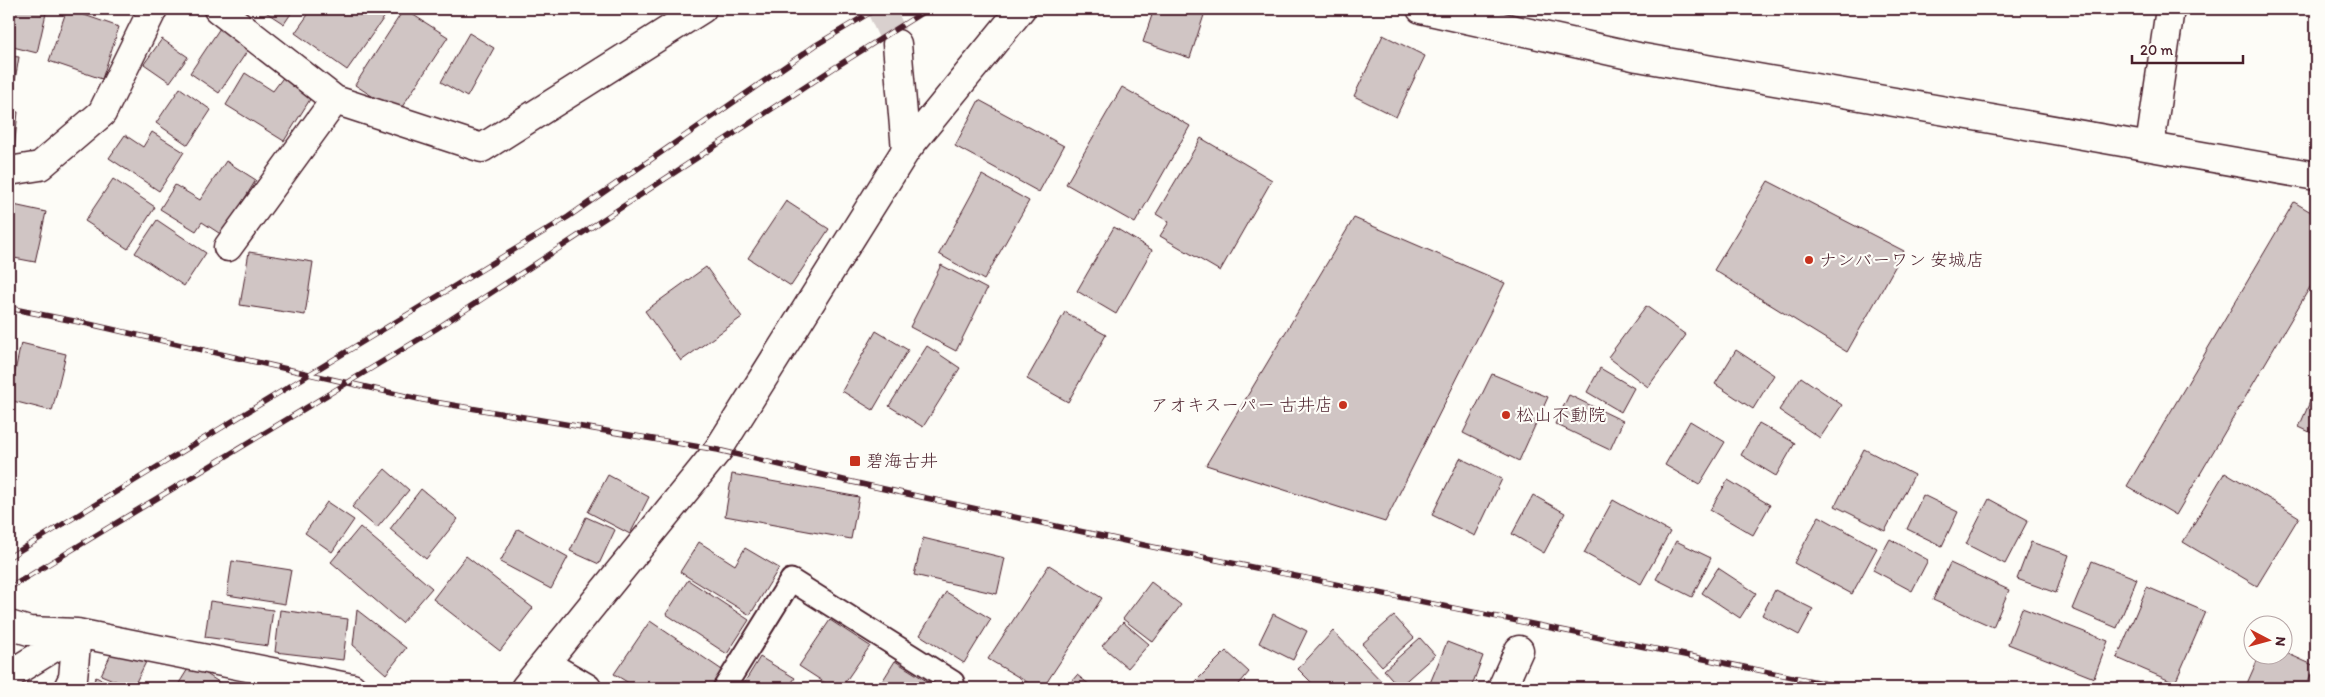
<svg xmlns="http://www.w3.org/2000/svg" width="2325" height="697" viewBox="0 0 2325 697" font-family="Itim,'Klee One',sans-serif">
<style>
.building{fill:#d0c5c4;stroke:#4a1f2b}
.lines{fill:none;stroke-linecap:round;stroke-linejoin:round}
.minor-tunnel{stroke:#d9d0ce;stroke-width:28;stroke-dasharray:28 14;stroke-linecap:butt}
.service-casing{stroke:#4a1f2b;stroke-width:25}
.minor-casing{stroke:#4a1f2b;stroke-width:31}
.tertiary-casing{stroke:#4a1f2b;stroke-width:31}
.service{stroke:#fdfcf7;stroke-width:21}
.minor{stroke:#fdfcf7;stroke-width:28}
.tertiary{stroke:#fdfcf7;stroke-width:28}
.rail-casing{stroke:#4a1f2b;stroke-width:5.5}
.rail{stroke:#fdfcf7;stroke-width:4;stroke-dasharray:11;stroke-linecap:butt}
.poi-dot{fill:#c8321e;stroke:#fdfcf7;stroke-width:2}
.labels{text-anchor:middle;stroke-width:4.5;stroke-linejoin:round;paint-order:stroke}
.poi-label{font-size:18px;fill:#4a1f2b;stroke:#fdfcf7;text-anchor:start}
</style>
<rect width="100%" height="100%" fill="#fdfcf7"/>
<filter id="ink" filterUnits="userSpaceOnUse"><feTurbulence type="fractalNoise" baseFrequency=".02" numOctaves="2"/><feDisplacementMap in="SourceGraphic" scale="10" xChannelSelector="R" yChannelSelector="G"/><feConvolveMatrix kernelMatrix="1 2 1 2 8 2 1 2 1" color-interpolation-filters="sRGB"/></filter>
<g filter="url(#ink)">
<path class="building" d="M9 9H47L37 53 9 46Z
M67 9 119 27 102 79 49 61Z
M103 9H119L118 14Z
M261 9H294L284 24Z
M312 9H390L347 70 295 33Z
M404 9 448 37 398 113 355 85Z
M662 9H675L666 15Z
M1154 9H1206L1190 58 1143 42Z
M220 28 250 47 219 93 190 73Z
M469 33 494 48 467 97 441 82Z
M1383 35 1425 56 1396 117 1354 96Z
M162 39 188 57 170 82 144 64Z
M9 56 19 57 12 98 9 97Z
M245 73 273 91 285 75 314 93 284 141 226 105Z
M1122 87 1190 126 1135 223 1066 184Z
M180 88 211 110 188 145 156 123Z
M979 100 1064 146 1039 192 955 146Z
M9 111 18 112 13 159H9Z
M152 132 184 152 159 191 109 158 125 135 143 147Z
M1201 138 1272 180 1220 271 1160 236 1169 222 1156 214Z
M226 161 256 180 222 235 202 222 196 231 160 209 175 185 200 200Z
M982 175 1029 201 984 280 939 254Z
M113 179 155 207 128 249 85 221Z
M1768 181 1904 251 1847 352 1714 270Z
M786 201 829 229 791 286 748 258Z
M2294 202 2316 215V277L2176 515 2127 486Z
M9 204 46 212 35 262 9 257Z
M1354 218 1505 283 1385 522 1206 465Z
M157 220 206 253 184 286 135 253Z
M1114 227 1152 250 1116 314 1077 291Z
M249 252 313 262 305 315 240 305Z
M941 265 987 289 956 351 910 327Z
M706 267 742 317 681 361 645 311Z
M1646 306 1686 335 1648 387 1608 357Z
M1065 312 1106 335 1068 402 1027 379Z
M876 331 908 350 873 410 842 391Z
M21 343 66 354 52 411 9 400Z
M927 346 960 368 923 427 889 406Z
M1736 350 1774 375 1753 409 1715 384Z
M1600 368 1634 388 1621 412 1587 392Z
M1492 374 1548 397 1519 461 1463 433Z
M1801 377 1842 405 1820 438 1779 410Z
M2316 388V435L2299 427Z
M1569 395 1623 421 1610 450 1555 424Z
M1690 421 1725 442 1699 485 1665 465Z
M1759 423 1795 443 1776 476 1741 455Z
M1864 449 1914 475 1885 531 1835 506Z
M1460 458 1502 479 1475 536 1432 515Z
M385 469 409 490 377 528 352 507Z
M2225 472 2299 517 2257 586 2183 542Z
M732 474 859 497 851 539 725 516Z
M608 475 649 497 630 534 588 512Z
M1728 480 1770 505 1753 535 1710 510Z
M421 489 458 519 426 559 390 529Z
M1533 495 1565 513 1544 553 1512 534Z
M1923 495 1958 512 1942 546 1907 529Z
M1989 499 2028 520 2005 564 1966 544Z
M1613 500 1670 532 1641 584 1584 553Z
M327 502 354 520 332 552 305 533Z
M1819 516 1877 548 1852 594 1794 563Z
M586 517 615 530 599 564 570 551Z
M360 527 432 588 402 623 331 562Z
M518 529 568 557 551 589 500 562Z
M923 538 1005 558 997 594 914 575Z
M1890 539 1928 560 1912 591 1873 570Z
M1676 541 1711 558 1692 597 1656 579Z
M699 542 735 565 745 548 779 568 750 615 680 572Z
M2031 542 2069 555 2056 593 2017 579Z
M466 556 533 608 500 651 433 599Z
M232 561 291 570 285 604 227 595Z
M2092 561 2137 579 2117 628 2072 609Z
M1950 563 2009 590 1993 627 1933 600Z
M1049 565 1102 598 1043 688H1037L988 659Z
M1718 568 1756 593 1740 618 1702 593Z
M688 580 749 620 727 654 666 614Z
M1151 582 1181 605 1153 642 1123 619Z
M2147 587 2206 612 2175 683 2117 658Z
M1775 590 1813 609 1799 635 1762 615Z
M946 592 991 619 964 663 920 635Z
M210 601 273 610 268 646 205 637Z
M2022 608 2108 641 2094 678 2008 644Z
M280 610 348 619 343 660 275 652Z
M357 610 406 648 386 674 353 645Z
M1273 614 1307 631 1293 660 1259 643Z
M1394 616 1414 638 1382 666 1362 644Z
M830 620 870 646 841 688H833L799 666Z
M650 621 725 672 714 688H637L614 674Z
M1123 622 1149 644 1128 668 1102 646Z
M1333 631 1388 688H1317L1298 669Z
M1420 638 1435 655 1399 687 1384 670Z
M1447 642 1483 656 1471 688H1428Z
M114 648 146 662 133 688 101 675Z
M1226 651 1249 672 1236 688H1189Z
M2282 651 2315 666 2305 688H2245L2260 654H2282Z
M760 657 795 678 788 688H741Z
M895 661 938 688H878Z
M191 664 225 686 224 688H176Z
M1077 675 1094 688H1066Z
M96 677 116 688H90Z"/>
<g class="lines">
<path class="minor-tunnel" d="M881 9 897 44"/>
<defs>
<path id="service" d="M724 688 791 580 953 682 949 688"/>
<path id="minor" d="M218 9 335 100 482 148 702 9
M897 44 906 150
M2150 146 2170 9
M9 171 40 166 102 113 153 9
M228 247 335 100
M9 625 29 631 77 633 73 678 68 688
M546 664 587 688
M9 675 77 633 352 688
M525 688 718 450
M1502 688 1519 650"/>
<path id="tertiary" d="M1421 9 1638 57 2316 176
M718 450 906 150 1021 9"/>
</defs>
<use href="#service" class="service-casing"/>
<use href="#minor" class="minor-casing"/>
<use href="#tertiary" class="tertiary-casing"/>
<use href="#service" class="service"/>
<use href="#minor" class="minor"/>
<use href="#tertiary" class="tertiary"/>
<defs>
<path id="rail" d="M9 308 89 324 423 400 718 450 852 482 1153 547 1847 688
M9 557 568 217 816 45 876 9
M9 588 436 329 834 68 928 9"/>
</defs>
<use href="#rail" class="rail-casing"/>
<use href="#rail" class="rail"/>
</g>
</g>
<g class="poi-dot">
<circle cx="1809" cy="260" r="5"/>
<circle cx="1343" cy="405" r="5"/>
<circle cx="1506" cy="415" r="5"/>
<rect x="849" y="455" width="12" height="12" rx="2.5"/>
</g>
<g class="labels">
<g class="poi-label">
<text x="1819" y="266">ナンバーワン 安城店</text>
<text x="1333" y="411" text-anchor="end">アオキスーパー 古井店</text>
<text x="1516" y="421">松山不動院</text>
<text x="866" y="467">碧海古井</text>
</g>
</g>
<rect width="2325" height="697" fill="none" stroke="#fdfcf7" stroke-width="30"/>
<rect x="15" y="15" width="2295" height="667" fill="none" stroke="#4a1f2b" stroke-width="2" filter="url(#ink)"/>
<g transform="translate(2268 640) rotate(96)"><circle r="24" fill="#fdfcf7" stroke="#b5a4a5"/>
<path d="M0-4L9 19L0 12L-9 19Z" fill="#c8321e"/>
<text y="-8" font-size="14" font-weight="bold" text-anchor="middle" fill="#4a1f2b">N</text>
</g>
<path d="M2132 55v8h111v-8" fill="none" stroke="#4a1f2b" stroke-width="2.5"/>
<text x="2140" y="55" font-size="15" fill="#4a1f2b" stroke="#fdfcf7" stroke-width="4" paint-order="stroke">20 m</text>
</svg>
